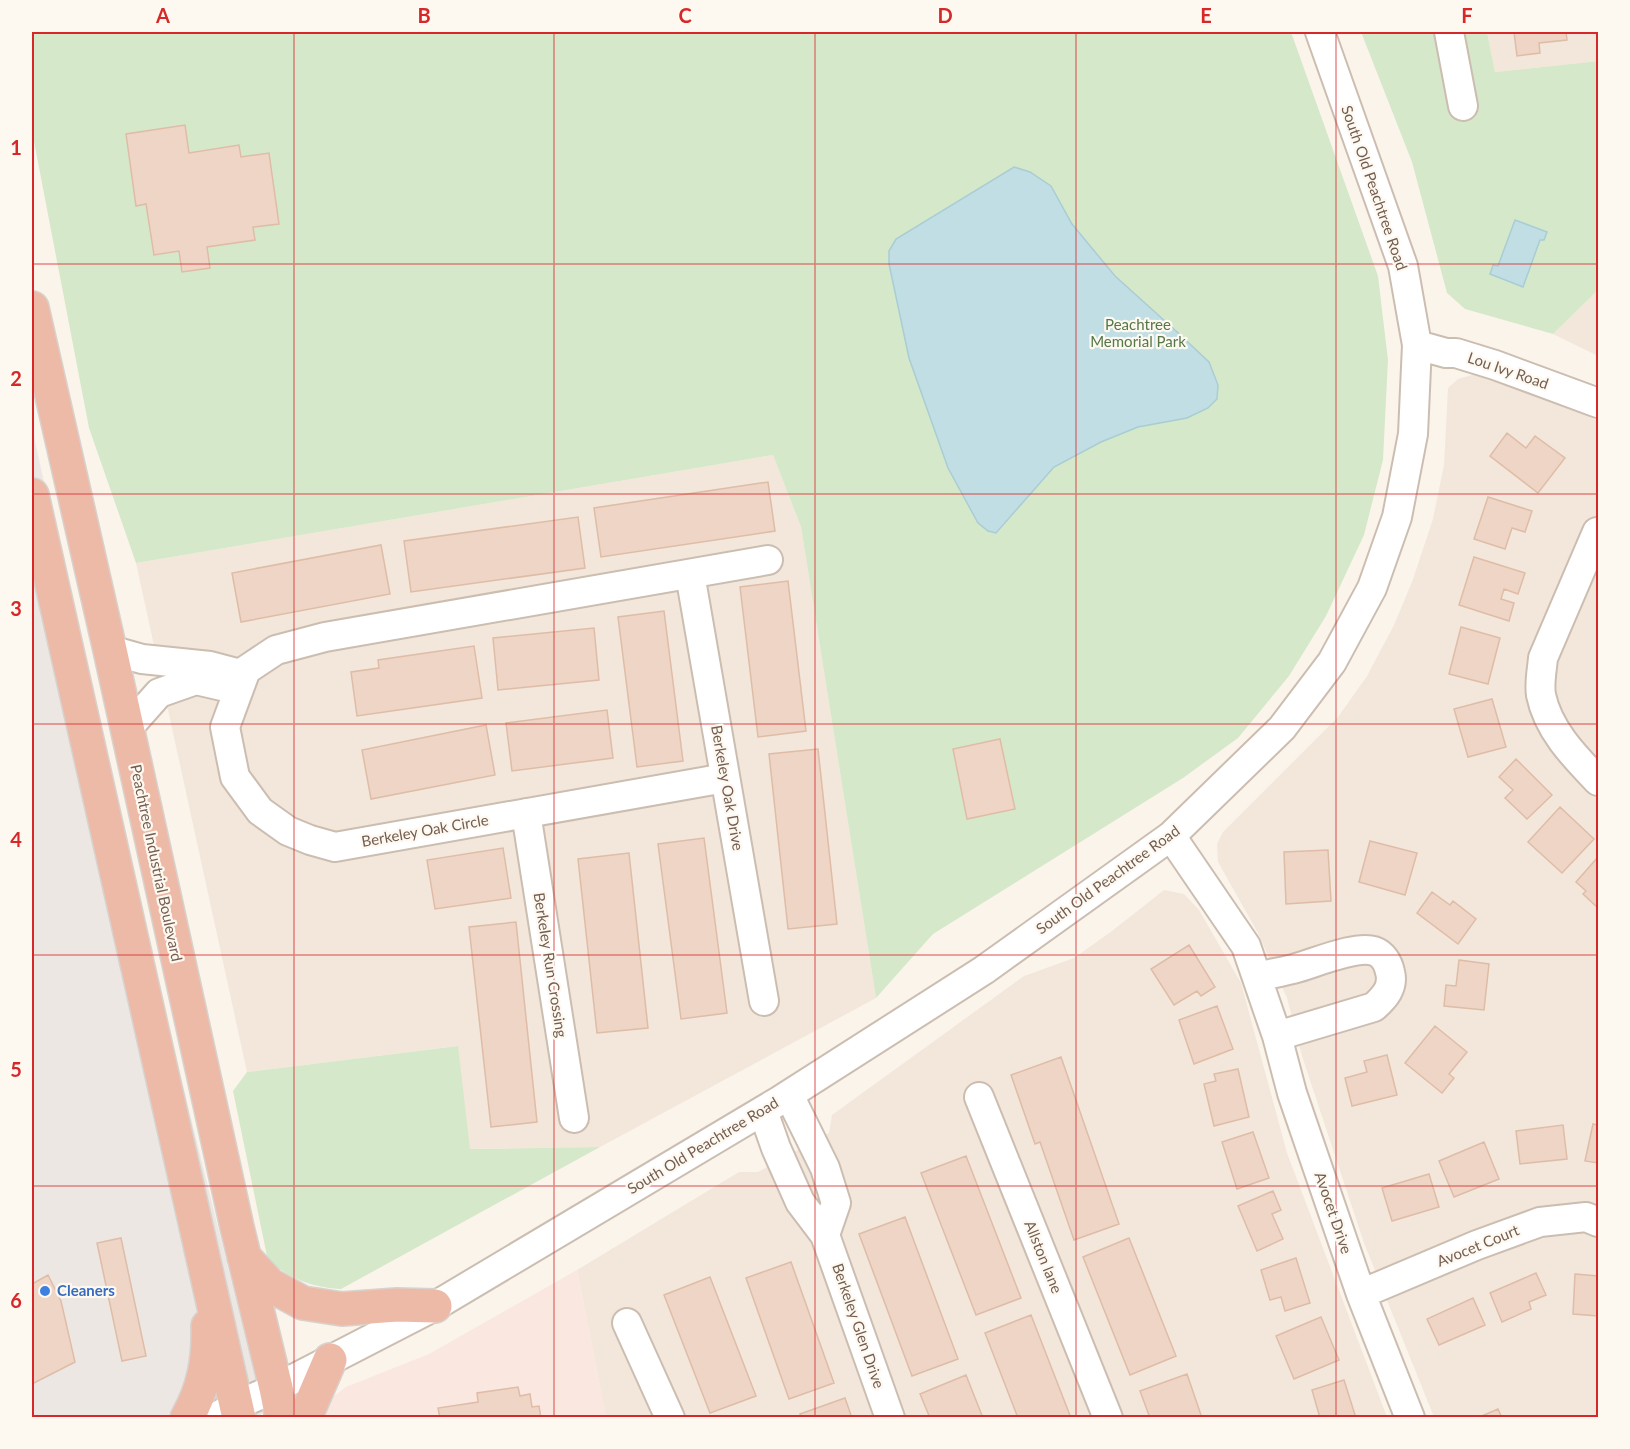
<svg xmlns="http://www.w3.org/2000/svg" width="1630" height="1449" viewBox="0 0 1630 1449" font-family="Lato,sans-serif">
<style>
.residential{fill:#f2e7da}
.commercial{fill:#fae7e0}
.industrial{fill:#ede7e3}
.green{fill:#d6e8ca}
.water{fill:#c0dee3;stroke:#a8cdd4;stroke-width:1.5}
.building{fill:#eed5c5;stroke:#dfbca7;stroke-width:1.5}
.lines{fill:none;stroke-linecap:round;stroke-linejoin:round}
.minor-casing{stroke:#ccbdb1;stroke-width:32}
.highway-casing{stroke:#d8d2ce;stroke-width:36}
.minor{stroke:#fff;stroke-width:28}
.highway{stroke:#eebaa8;stroke-width:33}
.grid{fill:none;stroke:#d62828;stroke-width:1.5;stroke-opacity:0.55}
.shop-dot{fill:#3f7fe0;stroke:#fdf9f1;stroke-width:2}
.labels{text-anchor:middle;stroke-width:4.5;stroke-linejoin:round;paint-order:stroke}
.street-label{font-size:15px;fill:#745d50;stroke:#fdf9f1}
.park-label{font-size:15px;fill:#567849;stroke:#fdf9f1}
.shop-label{font-size:15px;font-weight:bold;fill:#366cbe;stroke:#fdf9f1;text-anchor:start}
.neatline{fill:none;stroke:#d62828;stroke-width:2}
.grid-label{font-size:20px;text-anchor:middle;font-weight:bold;fill:#d62828}
</style>
<rect width="100%" height="100%" fill="#fbf4eb"/>
<path class="residential" d="M1487 32H1598V61L1495 72Z
M1598 290V356L1553 334Z
M1472 375 1482 376 1571 408 1598 421V1417H1434L1364 1243 1302 1056 1287 998 1258 933 1218 862 1217 844 1223 832 1338 717 1367 676 1394 625 1412 582 1433 519 1444 465 1448 388 1458 379Z
M773 455 801 527 876 998 600 1147 469 1149 457 1046 247 1072 136 563Z
M1164 890 1184 894 1199 910 1241 983 1287 1153 1387 1417H606L577 1270 739 1172H758L829 1133 832 1115 1024 976 1074 958 1112 931Z"/>
<path class="commercial" d="M577 1270 606 1417 324 1418 334 1396 346 1387 429 1354Z"/>
<path class="industrial" d="M32 428 134 888 264 1413 256 1417H32Z"/>
<path class="green" d="M32 32H1291L1378 276 1388 360 1383 460 1364 535 1326 616 1289 676 1238 738 1183 778 933 934 876 998 801 527 773 455 136 563 89 428 32 131Z
M1361 32H1487L1495 72 1598 61V290L1553 334 1465 309 1447 293 1412 162Z
M458 1046 470 1149 600 1147 341 1289C309 1287 293 1279 268 1261L233 1091 247 1072Z"/>
<path class="water" d="M1014 167 1030 172 1051 186 1072 224 1115 276 1176 331 1209 362 1218 385 1217 399 1208 408 1187 418 1138 427 1101 442 1054 467 996 533 988 531 978 523 948 468 909 358 889 264V251L896 239Z
M1515 220 1547 232 1544 240H1540L1523 287 1490 274 1493 265 1498 266Z"/>
<path class="building" d="M1514 32H1566L1567 40 1539 43 1540 53 1517 56Z
M185 125 189 153 239 145 241 157 269 153 279 224 253 227 255 240 207 247 210 268 182 272 179 251 154 255 146 204 136 206 126 134Z
M1507 433 1526 448 1535 436 1565 458 1538 493 1490 456Z
M768 482 775 531 601 557 594 508Z
M1488 497 1532 511 1525 532 1512 528 1505 549 1474 539Z
M578 517 585 568 411 592 404 541Z
M381 545 390 594 241 622 232 573Z
M1474 557 1525 573 1518 594 1504 589 1501 599 1514 603 1509 621 1459 605Z
M788 581 806 731 758 737 740 587Z
M664 611 683 761 637 767 618 617Z
M1461 627 1500 638 1488 684 1449 674Z
M594 628 599 680 498 690 493 638Z
M474 646 482 698 357 716 351 672 379 668 378 660Z
M1492 699 1506 747 1468 757 1454 709Z
M607 710 613 758 512 771 506 723Z
M486 725 495 775 371 799 362 750Z
M1000 739 1015 809 967 819 953 749Z
M818 749 837 924 788 929 769 754Z
M1516 759 1552 795 1527 819 1505 798 1513 790 1499 777Z
M1560 807 1594 839 1562 873 1528 842Z
M704 838 727 1013 681 1019 658 844Z
M1370 841 1417 853 1405 895 1359 882Z
M503 848 511 898 435 909 427 860Z
M1328 850 1331 901 1286 904 1284 852Z
M629 853 648 1028 597 1033 578 859Z
M1598 857V908L1583 894 1586 891 1576 882Z
M1432 892 1450 905 1453 901 1476 919 1458 944 1417 913Z
M516 922 537 1122 491 1127 469 927Z
M1189 945 1215 987 1201 996 1197 991 1174 1005 1151 969Z
M1459 960 1489 964 1484 1010 1444 1006 1446 985 1456 986Z
M1217 1006 1233 1049 1194 1064 1179 1020Z
M1435 1026 1467 1052 1449 1074 1454 1078 1442 1093 1405 1063Z
M1387 1055 1397 1095 1352 1106 1345 1078 1367 1072 1364 1061Z
M1061 1057 1119 1224 1074 1240 1040 1142 1035 1144 1011 1075Z
M1238 1069 1249 1117 1214 1126 1204 1084 1216 1081 1214 1074Z
M1593 1124 1598 1125V1163L1585 1161Z
M1563 1125 1567 1159 1520 1164 1516 1131Z
M1253 1132 1269 1178 1237 1189 1222 1142Z
M1484 1142 1499 1179 1454 1197 1439 1161Z
M966 1156 1021 1298 976 1315 921 1173Z
M1429 1174 1439 1207 1392 1221 1382 1188Z
M1273 1191 1281 1210 1272 1214 1283 1239 1257 1251 1238 1206Z
M905 1217 958 1359 912 1376 859 1234Z
M121 1238 146 1356 122 1361 97 1243Z
M1129 1238 1176 1356 1130 1375 1083 1257Z
M1296 1258 1310 1303 1285 1311 1281 1297 1270 1300 1261 1270Z
M791 1262 834 1383 789 1399 746 1278Z
M1536 1273 1546 1295 1529 1302 1531 1309 1502 1322 1490 1293Z
M1575 1274 1598 1276V1316L1573 1314Z
M48 1275 61 1301 75 1362 32 1384V1284Z
M710 1277 756 1396 710 1413 664 1295Z
M1473 1298 1485 1325 1439 1345 1427 1319Z
M1031 1315 1071 1418H1018L985 1333Z
M1321 1317 1339 1360 1294 1379 1276 1336Z
M1187 1374 1202 1418H1150L1140 1391Z
M966 1375 983 1418H930L920 1394Z
M1344 1380 1356 1418H1320L1312 1390Z
M518 1387 520 1396 530 1394 532 1407 539 1406 541 1418H440L438 1408 478 1402 477 1393Z
M845 1398 852 1418H802L800 1414Z
M1498 1409 1502 1418H1477Z"/>
<g class="lines">
<defs>
<path id="minor" d="M1449 32 1463 106
M1417 345 1446 353H1456L1495 365 1598 403
M1597 532 1543 658C1542 670 1539 683 1541 695 1548 730 1575 757 1598 781
M690 574 764 1001
M110 650 142 659 210 666 244 675
M127 729 159 693 196 680 222 686
M725 778 335 847 310 840 288 831 260 811 235 777 225 727 246 670 276 650 325 637 768 560
M526 813 574 1118
M1171 836 1246 946 1277 1036 1292 1093 1361 1294 1410 1418
M1257 977C1269 974 1281 972 1293 969 1313 964 1355 945 1374 951 1383 954 1388 963 1390 972 1394 987 1385 997 1374 1007L1277 1036
M789 1095 825 1168 836 1203 825 1235
M979 1097 1108 1418
M763 1111 776 1148 800 1202 825 1235 890 1418
M1361 1294 1477 1245 1540 1222 1586 1217 1598 1222
M627 1323 670 1418
M214 1418 237 1405 276 1388 435 1306 779 1101 984 970 1171 836 1282 728 1332 662 1372 588 1397 517 1413 434 1417 345 1403 266 1320 32"/>
<path id="highway" d="M32 308 110 650 237 1227 276 1388 282 1418
M32 495 239 1418
M244 1257 270 1285 303 1303 342 1309 397 1305 435 1306
M187 1418C204 1388 209 1360 208 1326
M305 1418 330 1360"/>
</defs>
<use href="#minor" class="minor-casing"/>
<use href="#highway" class="highway-casing"/>
<use href="#minor" class="minor"/>
<use href="#highway" class="highway"/>
</g>
<path class="grid" d="M294 32V1418M554 32V1418M815 32V1418M1076 32V1418M1336 32V1418M32 264H1598M32 494H1598M32 724H1598M32 955H1598M32 1186H1598"/>
<circle class="shop-dot" cx="45" cy="1291" r="6"/>
<g class="labels">
<g class="street-label">
<text transform="translate(1374 188) rotate(71)" y="5">South Old Peachtree Road</text>
<text transform="translate(1508 371) rotate(19)" y="5">Lou Ivy Road</text>
<text transform="translate(727 788) rotate(80)" y="5">Berkeley Oak Drive</text>
<text transform="translate(425 831) rotate(-10)" y="5">Berkeley Oak Circle</text>
<text transform="translate(156 863) rotate(78)" y="5">Peachtree Industrial Boulevard</text>
<text transform="translate(1108 880) rotate(-36)" y="5">South Old Peachtree Road</text>
<text transform="translate(550 965) rotate(81)" y="5">Berkeley Run Crossing</text>
<text transform="translate(703 1146) rotate(-31)" y="5">South Old Peachtree Road</text>
<text transform="translate(1333 1213) rotate(71)" y="5">Avocet Drive</text>
<text transform="translate(1478 1246) rotate(-22)" y="5">Avocet Court</text>
<text transform="translate(1043 1257) rotate(68)" y="5">Allston lane</text>
<text transform="translate(858 1326) rotate(71)" y="5">Berkeley Glen Drive</text>
</g>
<g class="park-label">
<text x="1138" y="330">Peachtree<tspan x="1138" dy="17">Memorial Park</tspan></text>
</g>
<g class="shop-label">
<text x="57" y="1296">Cleaners</text>
</g>
</g>
<rect width="1630" height="1449" fill="none" stroke="#fdf9f1" stroke-width="66"/>
<rect x="33" y="33" width="1564" height="1383" class="neatline"/>
<g class="grid-label">
<text x="163" y="23">A</text>
<text x="424" y="23">B</text>
<text x="685" y="23">C</text>
<text x="945" y="23">D</text>
<text x="1206" y="23">E</text>
<text x="1467" y="23">F</text>
<text x="16" y="155">1</text>
<text x="16" y="386">2</text>
<text x="16" y="616">3</text>
<text x="16" y="847">4</text>
<text x="16" y="1077">5</text>
<text x="16" y="1308">6</text>
</g>
</svg>
